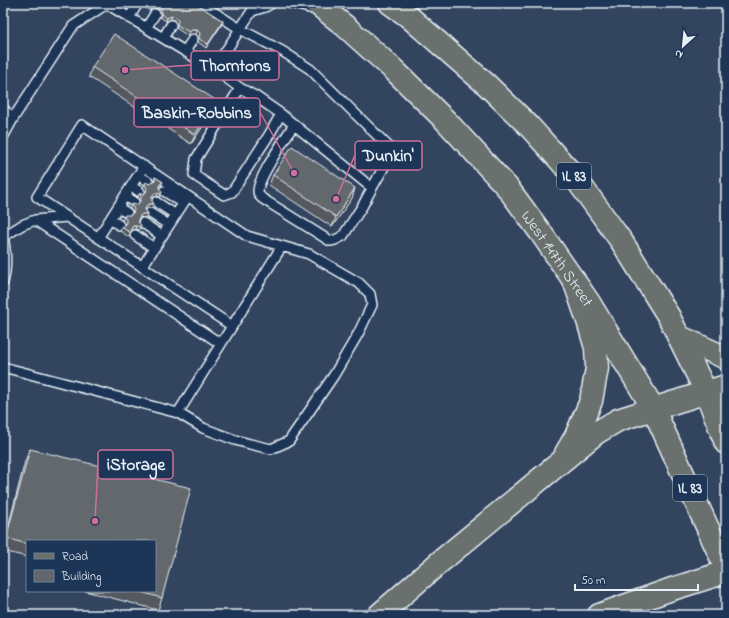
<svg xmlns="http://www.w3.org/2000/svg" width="729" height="618" viewBox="0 0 729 618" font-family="'Indie Flower',sans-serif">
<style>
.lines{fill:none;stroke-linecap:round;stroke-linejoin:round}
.lane-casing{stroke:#e8f1f8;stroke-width:12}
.primary-casing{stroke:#e8f1f8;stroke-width:25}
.highway-casing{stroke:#e8f1f8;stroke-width:25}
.lane{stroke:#1d3557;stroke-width:9}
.primary{stroke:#6b706d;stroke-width:22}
.highway{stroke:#6b706d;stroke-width:22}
.wall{fill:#55595e;stroke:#e8f1f8}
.shaded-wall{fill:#45484c;stroke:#e8f1f8}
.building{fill:#63676d;stroke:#e8f1f8}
.labels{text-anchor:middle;stroke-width:3;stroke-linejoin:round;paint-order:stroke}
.shield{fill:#1d3557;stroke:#abb9c8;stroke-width:1}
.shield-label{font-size:15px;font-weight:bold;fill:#e8f1f8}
.street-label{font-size:16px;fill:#e8f1f8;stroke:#1d3557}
.leader{fill:none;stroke:#d16f9a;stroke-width:1.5}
.callout-dot{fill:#d16f9a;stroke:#1d3557;stroke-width:1.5}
.callout{fill:#1d3557;stroke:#d16f9a;stroke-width:1.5}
.callout-label{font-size:17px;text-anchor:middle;font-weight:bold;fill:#e8f1f8}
</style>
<rect width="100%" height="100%" fill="#32445e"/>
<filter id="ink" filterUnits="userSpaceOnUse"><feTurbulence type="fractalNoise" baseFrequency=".025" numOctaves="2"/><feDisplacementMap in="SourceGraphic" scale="8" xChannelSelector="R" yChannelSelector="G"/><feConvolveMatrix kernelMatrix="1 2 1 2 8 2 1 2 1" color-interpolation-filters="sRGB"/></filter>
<g filter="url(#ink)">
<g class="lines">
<defs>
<path id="lane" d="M200 3 240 29 282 51 310 69 393 151 372 188 281 114 255 96 240 88 214 69
M289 3 317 10
M107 4 214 69 240 29 252 11V3
M252 11 265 7 272 3
M129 18 138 3
M146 28 155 14
M163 38 171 25
M185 51 193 39
M240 88 196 159 194 175 224 195 232 192 269 135 281 114
M3 108 7 113 14 117
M294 124C286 138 258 177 258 191 258 195 260 197 263 199L330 241 335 240 343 236 363 205 372 188
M3 137 14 117 73 26 108 3
M138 175 148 181
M131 186 140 192
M164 191 183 203
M125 196 134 202
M156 202 176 215
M118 207 127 213
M150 213 169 225
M110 219 119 225
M35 220 221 344
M143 223 162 236
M135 235 154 248
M3 236C6 251 7 268 3 282
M3 237 22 225 35 220 67 217 232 326
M98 238 144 166
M142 267 188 196
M3 367 178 413 203 428 235 440 250 444 271 449 289 441 334 375 358 334 372 305 370 294 359 283 309 254 247 236 82 125 37 197 67 217
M178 413 282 246"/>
<g id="primary">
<path id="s1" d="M316 3 345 26 394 70 446 121 507 187 541 233 588 301 653 408 726 568"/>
<path d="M390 3 408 16 487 85 528 125 574 176 622 242 669 317 706 392 726 443"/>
</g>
<path id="highway" d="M678 336 726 358
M566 453 576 436 591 401 597 368 596 348 588 321 574 280
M379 615 441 561 596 433 618 420 726 386
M599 615 669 590 726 572"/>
</defs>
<use href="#lane" class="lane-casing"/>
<use href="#primary" class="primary-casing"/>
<use href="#highway" class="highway-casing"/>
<use href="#lane" class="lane"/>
<use href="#primary" class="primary"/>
<use href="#highway" class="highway"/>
</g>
<path class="wall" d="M144 3H195L223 21 222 24 206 48 198 42V37L196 34H191L188 36 176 28 177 25 174 20 171 19 166 21 160 17 161 14 159 9 155 8 152 9 150 11 143 6Z
M92 67 213 111 191 144 89 77Z
M273 175 355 188 352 198 332 227 269 185Z
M155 177 163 182 161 186 159 187 160 190 162 192 160 196V197L157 196 154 197 152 198V201L153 207 148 208 145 209 148 214 146 218 141 217 138 219 139 223 141 225 140 228 138 230 135 229 132 230 131 231 129 237 120 231 121 227 125 225 124 223 122 220 124 217 130 215 133 213 132 210 130 208 132 204 135 205 138 204 140 202V200L138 197 139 194H144L146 192 143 187 145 184 152 183 154 181Z
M30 449 162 598 158 610 85 591H155L27 541V557L3 551V547L25 461Z"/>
<path class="shaded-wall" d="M156 5 155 8 152 9 150 11 151 7 153 6Z
M172 16 171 19 166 21 167 18Z
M223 21 222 24 206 48 208 44Z
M192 30H197L196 34H191L188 36 189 32Z
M217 101 213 111 191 144 195 135Z
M355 188 352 198 332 227 336 217Z
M155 193H158L157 196 154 197 151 199 152 196Z
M149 204H154L153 207 148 208 145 210 146 206Z
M142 214H148L146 218 141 217 138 219 140 216Z
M133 226H136L135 229 132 230 130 232 131 229Z"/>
<path class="building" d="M144 3H195L223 21 208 44 199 39 200 33 197 30H192L189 32 177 25 178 21 176 17 172 16 167 18 161 14 162 11 160 6 156 5 153 6 151 7Z
M114 34 217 101 195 135 92 67Z
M292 146 355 188 336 217 273 175Z
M155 177 163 182 160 184 159 187 160 190 162 192 161 194 158 193H155L152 196V201L154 204H149L146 206 145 210 148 214H142L140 216 138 220 139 223 141 225 140 227 136 226H133L131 229V233L121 227 125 225 126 222V219L124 217 125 215H130L133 213 134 210 133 207 131 205 132 204 135 205 138 204 141 199V196L139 194H144L146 192 147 189 145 184 146 182 149 184 152 183 155 180Z
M30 449 191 488 162 598 137 591H155V541H27V544L6 538Z"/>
</g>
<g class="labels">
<g class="shield">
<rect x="557" y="163" width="34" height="26" rx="3"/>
<rect x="673" y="475" width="34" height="26" rx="3"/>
</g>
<g class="shield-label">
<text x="574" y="181">IL 83</text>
<text x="690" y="493">IL 83</text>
</g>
<g class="street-label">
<text dy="6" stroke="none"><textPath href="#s1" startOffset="353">West 147th Street</textPath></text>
</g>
</g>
<path class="leader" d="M125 70L191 65M294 173L260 112M336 199L355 155M95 521L98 464"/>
<g class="callout-dot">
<circle cx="125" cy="70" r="4"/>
<circle cx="294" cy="173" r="4"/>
<circle cx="336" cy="199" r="4"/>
<circle cx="95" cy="521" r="4"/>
</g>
<g class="callout">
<rect x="191" y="51" width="88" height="29" rx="4"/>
<rect x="134" y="98" width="126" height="29" rx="4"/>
<rect x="355" y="141" width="67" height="29" rx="4"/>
<rect x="98" y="450" width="75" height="29" rx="4"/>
</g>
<g class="callout-label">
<text x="235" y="71">Thorntons</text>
<text x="197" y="118">Baskin-Robbins</text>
<text x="388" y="161">Dunkin'</text>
<text x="136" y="470">iStorage</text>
</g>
<rect width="729" height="618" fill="none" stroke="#1d3557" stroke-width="16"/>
<rect x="8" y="8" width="713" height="602" fill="none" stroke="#e8f1f8" stroke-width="1.5" filter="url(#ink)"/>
<rect x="26" y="540" width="130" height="52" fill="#1d3557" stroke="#6e8097"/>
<rect x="34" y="553" width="20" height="6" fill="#6b706d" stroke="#6e8097"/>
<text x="62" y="560" font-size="12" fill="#e8f1f8">Road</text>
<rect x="34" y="570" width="20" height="12" fill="#63676d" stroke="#6e8097"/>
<text x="62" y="580" font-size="12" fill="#e8f1f8">Building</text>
<g transform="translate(683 46) rotate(207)" stroke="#1d3557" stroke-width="3" paint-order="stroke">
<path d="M0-3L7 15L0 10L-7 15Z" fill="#e8f1f8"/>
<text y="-6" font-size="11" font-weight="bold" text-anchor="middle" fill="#e8f1f8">N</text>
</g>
<path d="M575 584v6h123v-6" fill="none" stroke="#e8f1f8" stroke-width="2"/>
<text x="581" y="584" font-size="12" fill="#e8f1f8" stroke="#1d3557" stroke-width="3" paint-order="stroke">50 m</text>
</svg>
